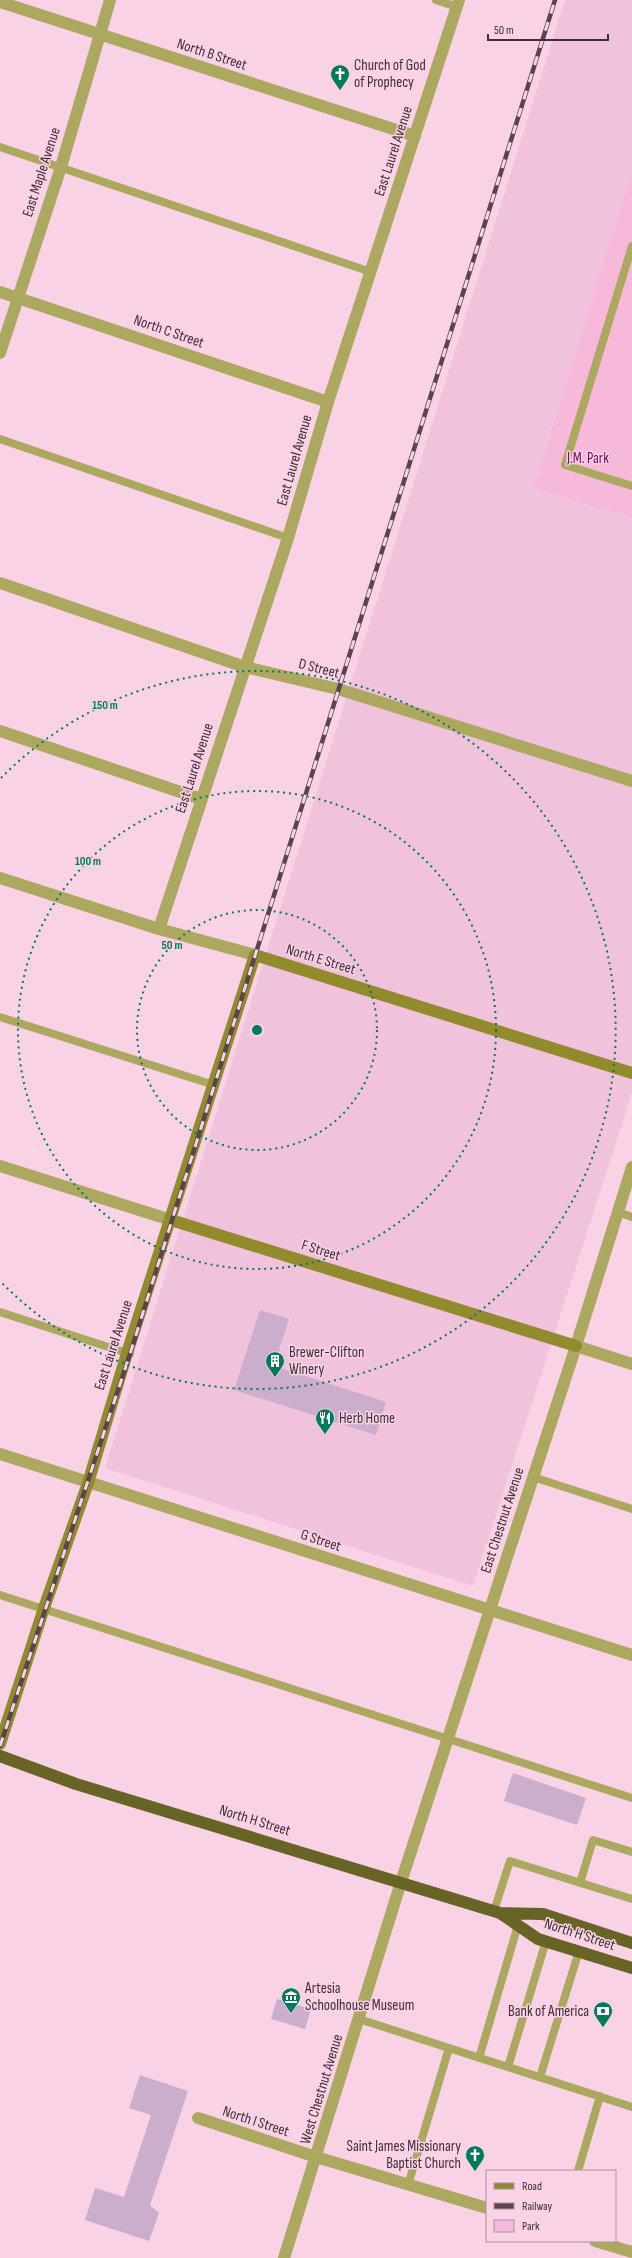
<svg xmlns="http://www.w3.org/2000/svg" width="632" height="2258" viewBox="0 0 632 2258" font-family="'Sofia Sans Condensed',sans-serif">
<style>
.built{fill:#f1c2db}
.green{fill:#f6b9da}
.building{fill:#caaecb}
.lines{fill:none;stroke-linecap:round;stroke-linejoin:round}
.lane{stroke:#aca860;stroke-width:8}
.street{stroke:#aca860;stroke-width:12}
.secondary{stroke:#918b2d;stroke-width:12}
.highway{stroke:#686425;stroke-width:12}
.rail-casing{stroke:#57444d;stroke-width:4.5}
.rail{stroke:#f9d2e6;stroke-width:3;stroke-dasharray:9;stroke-linecap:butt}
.ring{fill:none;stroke:#007b59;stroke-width:2;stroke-dasharray:2 4}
.labels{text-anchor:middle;stroke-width:3;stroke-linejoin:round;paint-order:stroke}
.street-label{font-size:15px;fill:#3e2e36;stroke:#f9d2e6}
.poi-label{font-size:15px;fill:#3e2e36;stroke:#f9d2e6;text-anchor:start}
.park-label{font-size:15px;fill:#700f50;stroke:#f9d2e6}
.centre{fill:#007b59;stroke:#f9d2e6;stroke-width:2}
.ring-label{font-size:12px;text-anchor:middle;font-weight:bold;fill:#007b59;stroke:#f9d2e6;stroke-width:3;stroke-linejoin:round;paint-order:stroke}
</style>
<rect width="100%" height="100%" fill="#f9d2e6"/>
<path class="built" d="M565 0H632V170L533 487 632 518V1093L473 1586 105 1468Z"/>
<path class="green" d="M632 170V518L533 488Z"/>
<path class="building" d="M260 1310 289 1319 274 1366 386 1402 376 1435 234 1390Z
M513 1773 586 1798 577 1825 504 1801Z
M277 1999 311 2009 305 2029 271 2019Z
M140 2075 188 2091 150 2205 159 2213 149 2241 85 2220 95 2188 124 2197 151 2115 129 2108Z"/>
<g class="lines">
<path class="lane" d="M436 0 457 7
M0 147 371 272
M632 246 565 465 632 486
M0 439 288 538
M0 1017 214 1085
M618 1212 632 1217
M0 1312 130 1354
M533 1477 632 1509
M0 1595 632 1798
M580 1883 593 1840 632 1852
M494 1911 510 1861 632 1899
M359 2019 632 2107
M479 2058 518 1925
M508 2067 546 1941
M540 2077 579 1951
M578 2171 600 2096
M408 2185 449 2048"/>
<path class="street" d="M0 2 415 136
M0 292 328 402
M0 353 61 167 110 0
M0 583 245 667 338 689 632 781
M0 731 201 799
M0 878 159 929 255 955
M159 929 288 538 328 402 459 0
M0 1166 171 1220
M576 1346 632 1364
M0 1454 632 1655
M198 2118 316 2157 487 2208
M595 2241 632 2252
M284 2258 401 1882 576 1346 632 1167"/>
<path class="secondary" d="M171 1220 576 1346
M0 1744 44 1608 88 1483 127 1353 255 955 632 1073"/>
<path class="highway" d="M0 1756 76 1784 500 1913 543 1914 632 1943
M500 1913 538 1939 632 1968"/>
<defs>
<path id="rail" d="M0 1746 130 1354 555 0"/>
</defs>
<use href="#rail" class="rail-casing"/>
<use href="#rail" class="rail"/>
</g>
<g class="ring">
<circle cx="257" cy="1030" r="120"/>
<circle cx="257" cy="1030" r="239"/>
<path d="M1 778A359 359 0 1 1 1 1282"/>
</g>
<defs>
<symbol id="church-pin" viewBox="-11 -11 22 30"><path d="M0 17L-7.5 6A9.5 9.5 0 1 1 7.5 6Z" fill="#007b59" stroke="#f9d2e6"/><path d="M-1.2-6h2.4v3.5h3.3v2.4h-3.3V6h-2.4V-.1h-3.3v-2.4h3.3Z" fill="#fff"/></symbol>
<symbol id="building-pin" viewBox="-11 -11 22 30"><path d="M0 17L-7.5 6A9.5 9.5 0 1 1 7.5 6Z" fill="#007b59" stroke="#f9d2e6"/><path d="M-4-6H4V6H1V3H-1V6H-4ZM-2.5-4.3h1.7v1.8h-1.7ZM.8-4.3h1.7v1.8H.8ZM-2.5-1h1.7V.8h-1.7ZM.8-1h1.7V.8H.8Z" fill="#fff"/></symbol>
<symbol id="restaurant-pin" viewBox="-11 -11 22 30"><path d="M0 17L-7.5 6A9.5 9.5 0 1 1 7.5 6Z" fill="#007b59" stroke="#f9d2e6"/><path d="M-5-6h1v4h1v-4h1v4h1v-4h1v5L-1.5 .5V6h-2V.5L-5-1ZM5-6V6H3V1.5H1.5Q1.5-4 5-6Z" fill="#fff"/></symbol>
<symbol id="museum-pin" viewBox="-11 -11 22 30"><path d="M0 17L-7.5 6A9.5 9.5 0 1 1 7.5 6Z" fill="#007b59" stroke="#f9d2e6"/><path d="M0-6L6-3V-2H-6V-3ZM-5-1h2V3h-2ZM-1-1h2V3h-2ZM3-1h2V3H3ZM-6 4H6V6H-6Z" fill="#fff"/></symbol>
<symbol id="bank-pin" viewBox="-11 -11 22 30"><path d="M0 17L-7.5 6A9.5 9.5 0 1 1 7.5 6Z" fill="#007b59" stroke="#f9d2e6"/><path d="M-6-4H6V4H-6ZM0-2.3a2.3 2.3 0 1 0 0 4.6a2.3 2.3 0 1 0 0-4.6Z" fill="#fff"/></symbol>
</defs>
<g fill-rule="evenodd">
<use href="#church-pin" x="329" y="63" width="22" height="30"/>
<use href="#building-pin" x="264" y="1350" width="22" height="30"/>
<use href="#restaurant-pin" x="314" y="1407" width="22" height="30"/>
<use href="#museum-pin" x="280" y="1986" width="22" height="30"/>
<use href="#bank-pin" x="592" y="2000" width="22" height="30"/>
<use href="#church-pin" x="464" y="2144" width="22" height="30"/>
</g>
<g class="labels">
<g class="street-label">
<text transform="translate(212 54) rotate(18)" y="5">North B Street</text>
<text transform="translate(393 151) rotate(-72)" y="5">East Laurel Avenue</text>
<text transform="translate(41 172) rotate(-72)" y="5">East Maple Avenue</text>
<text transform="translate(169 331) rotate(19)" y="5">North C Street</text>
<text transform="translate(294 460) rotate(-74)" y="5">East Laurel Avenue</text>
<text transform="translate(319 668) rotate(14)" y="5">D Street</text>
<text transform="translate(194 768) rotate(-72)" y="5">East Laurel Avenue</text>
<text transform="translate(321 959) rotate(17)" y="5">North E Street</text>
<text transform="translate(321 1250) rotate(17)" y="5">F Street</text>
<text transform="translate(113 1345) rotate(-72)" y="5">East Laurel Avenue</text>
<text transform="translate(502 1520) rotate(-72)" y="5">East Chestnut Avenue</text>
<text transform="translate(321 1540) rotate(18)" y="5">G Street</text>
<text transform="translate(255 1820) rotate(17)" y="5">North H Street</text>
<text transform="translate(580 1934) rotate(18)" y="5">North H Street</text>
<text transform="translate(321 2089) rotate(-73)" y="5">West Chestnut Avenue</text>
<text transform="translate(256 2121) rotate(18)" y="5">North I Street</text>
</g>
<g class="poi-label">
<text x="354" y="70">Church of God<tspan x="354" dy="17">of Prophecy</tspan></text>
<text x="289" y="1357">Brewer-Clifton<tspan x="289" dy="17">Winery</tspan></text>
<text x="339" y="1423">Herb Home</text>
<text x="305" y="1993">Artesia<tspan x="305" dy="17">Schoolhouse Museum</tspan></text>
<text x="589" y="2016" text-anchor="end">Bank of America</text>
<text x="461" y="2151" text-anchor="end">Saint James Missionary<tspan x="461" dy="17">Baptist Church</tspan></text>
</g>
<g class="park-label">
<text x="588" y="463">J.M. Park</text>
</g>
</g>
<circle cx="257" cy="1030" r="6" class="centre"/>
<g class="ring-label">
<text x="105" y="709">150 m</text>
<text x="88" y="865">100 m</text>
<text x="172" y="949">50 m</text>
</g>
<rect x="486" y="2170" width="130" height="72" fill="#f9d2e6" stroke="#ae90a0"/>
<rect x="494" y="2183" width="20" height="6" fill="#918b2d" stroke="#ae90a0"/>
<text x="522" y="2190" font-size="12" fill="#3e2e36">Road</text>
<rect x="494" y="2203" width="20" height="6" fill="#57444d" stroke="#ae90a0"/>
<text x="522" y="2210" font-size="12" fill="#3e2e36">Railway</text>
<rect x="494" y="2220" width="20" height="12" fill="#f6b9da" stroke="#ae90a0"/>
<text x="522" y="2230" font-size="12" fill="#3e2e36">Park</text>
<path d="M488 34v6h120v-6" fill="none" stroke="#3e2e36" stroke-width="2"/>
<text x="494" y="34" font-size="12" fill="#3e2e36" stroke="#f9d2e6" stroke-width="3" paint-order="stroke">50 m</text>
</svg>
